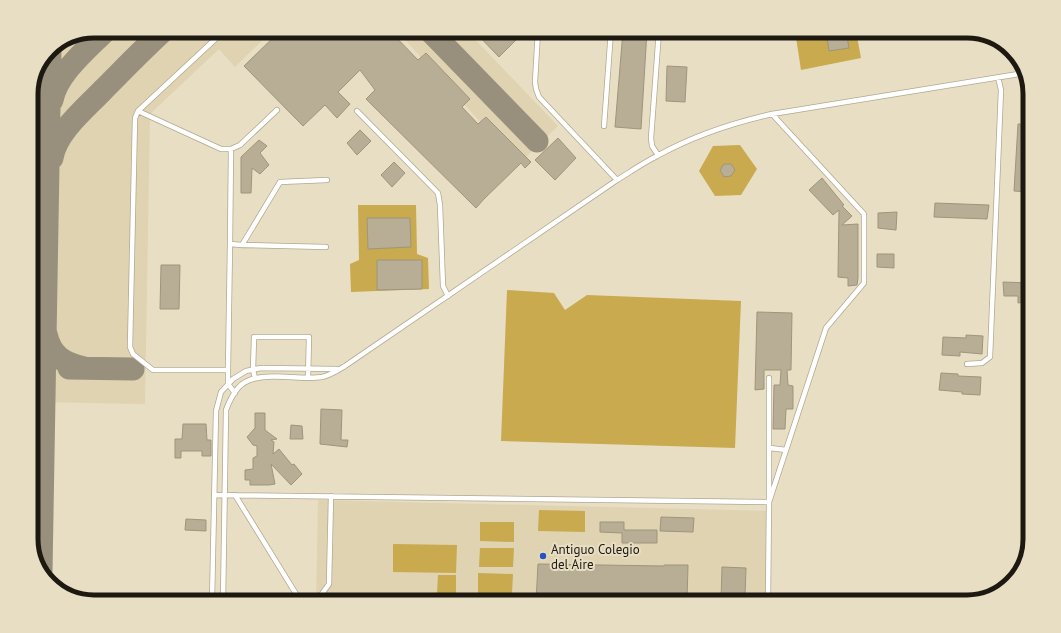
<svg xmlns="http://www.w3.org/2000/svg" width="1061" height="633" viewBox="0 0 1061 633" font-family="'PT Sans',sans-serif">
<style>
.built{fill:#dfd3b1}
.green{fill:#c9aa4f}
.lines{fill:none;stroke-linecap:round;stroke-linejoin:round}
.taxiway{stroke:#98907d;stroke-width:23}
.building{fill:#b7ae95;stroke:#9e957c}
.lane-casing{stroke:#b1a88f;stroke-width:6}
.lane{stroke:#fff;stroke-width:4.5}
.poi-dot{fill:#2852c0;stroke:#e8dec4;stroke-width:1.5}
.labels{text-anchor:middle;stroke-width:4;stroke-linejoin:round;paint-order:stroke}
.poi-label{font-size:13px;fill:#1d1910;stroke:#e8dec4;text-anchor:start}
.rim{fill:none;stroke:#1d1910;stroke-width:5}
</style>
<rect width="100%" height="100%" fill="#e8dec4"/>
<path class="built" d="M94 31H272L235 67 219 49 150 114 145 404 34 402 40 70 50 49Z
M397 31H467L558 126 519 164Z
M318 500 770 511 768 602H316Z"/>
<path class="green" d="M795 31H856L861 58 801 70Z
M35 82 32 177 31 178V90Z
M740 145 757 169 741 195 715 196 699 171 713 146Z
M358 205H416L417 254 428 258 429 289 351 292 350 264 359 260Z
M507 290 554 293 565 310 587 295 741 301 735 448 501 441Z
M31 345 34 360 32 545 31 543Z
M539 510 585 511V532L538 531Z
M480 522H514V542L480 541Z
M393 544 457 545 456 573 393 572Z
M480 548H514L513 567H479Z
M478 573 513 574 512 593H478Z
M438 575H456V594H437Z"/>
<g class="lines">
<path class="taxiway" d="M430 31 537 141
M52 100C57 74 86 50 105 31
M52 158C56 132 86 108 103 90 123 70 142 50 163 31
M46 334C51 356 63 363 84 368
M69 368 133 369
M41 572 50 49"/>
</g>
<path class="building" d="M280 31H390L418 60 426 53 470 99 462 107 478 124 486 117 531 162 525 168 521 163 484 199 476 208 366 99 375 90 360 70 338 92 350 104 337 118 325 105 303 126 244 66Z
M474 31H525L499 57Z
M623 31H647L641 129 615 127Z
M826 31H846L849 48 829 51Z
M667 66 687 67 685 102 666 101Z
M1018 124H1030V192L1014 191Z
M360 130 371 141 357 155 347 143Z
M558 138 576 158 555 180 535 160Z
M259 140 267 146 260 153 269 165 260 174 252 168 251 193H241V157Z
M394 162 405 173 392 187 381 175Z
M724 164H731L735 170 731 176 724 177 720 170Z
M822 178 844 205 842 206 852 216 842 225 858 224V278L857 285 848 286V278L838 277 839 210 833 215 809 190Z
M935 203 989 205 987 219 934 217Z
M897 212 896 230 878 228V213Z
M367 218H410L411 247 368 249Z
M877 254H894V268L877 267Z
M377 260H422V289L377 290Z
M161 265H180L179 309H160Z
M1003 282 1030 283V341H1022L1024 302 1018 303V296H1004Z
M757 312 792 313 791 370H787L788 385 793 386V409H786L785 429H773L774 385H780L781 370H764V389L755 390Z
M966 335 983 336 982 354 960 352V356L942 355 943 337 966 338Z
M941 373 958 374V376L981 377 980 395 962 394V392L939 390Z
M321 409 342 410 341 440H348L347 447 320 444Z
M255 413H265V430L277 439 271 440 274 442 273 454 279 449 292 465 294 464 302 474 291 485 271 464 275 484 269 485H250V480H245V470L253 469V458L257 456V446L253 445 247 437 255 428Z
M183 424H206L207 440H211V456H202V451H181V458H175V439H182Z
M291 425 302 426 303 439H290Z
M661 517 694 518 693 532 660 531Z
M186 519 206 520V531L185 530Z
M600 522H624V530H657V543H622V533L600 532Z
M538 564 664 566V565H688L687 602H536Z
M722 567 746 568 745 595H761L760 602H721Z"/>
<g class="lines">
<defs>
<path id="lane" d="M224 31 138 111 135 118 130 347 133 354 153 370H228
M538 31 535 82 536 89 539 97 617 180
M138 111 221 149H231L240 145 277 110
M357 111 438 193 440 205 443 286 448 296
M604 126 611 31
M231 149 230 244 228 370V384L235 393
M658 155 652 146 651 138 659 31
M230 244 242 245 326 247
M242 245 280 182 327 180
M967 364 982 363 990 357 1001 90 998 77
M255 378 253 370 254 337H309L308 378
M770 448 786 450
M214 495 769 502V378
M235 495 301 602
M212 602 216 411 221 392 233 379 246 371 261 368 338 369
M223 602 226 410C229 402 233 394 238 388 255 368 298 381 322 377 331 375 337 371 345 366L617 180C630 172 643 163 657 156 693 136 732 123 772 114L1025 73
M316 602 329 584 331 496
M768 602 769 502 826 328 864 283V214L772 114"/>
</defs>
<use href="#lane" class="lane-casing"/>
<use href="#lane" class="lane"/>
</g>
<circle class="poi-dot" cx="543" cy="556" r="4"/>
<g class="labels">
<g class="poi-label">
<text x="551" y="554">Antiguo Colegio<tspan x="551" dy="15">del Aire</tspan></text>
</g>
</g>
<path d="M0 0H1061V633H0ZM94 38H967A56 56 0 0 1 1023 94V539A56 56 0 0 1 967 595H94A56 56 0 0 1 38 539V94A56 56 0 0 1 94 38Z" fill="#e8dec4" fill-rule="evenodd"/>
<path class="rim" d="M94 38H967A56 56 0 0 1 1023 94V539A56 56 0 0 1 967 595H94A56 56 0 0 1 38 539V94A56 56 0 0 1 94 38Z"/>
</svg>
